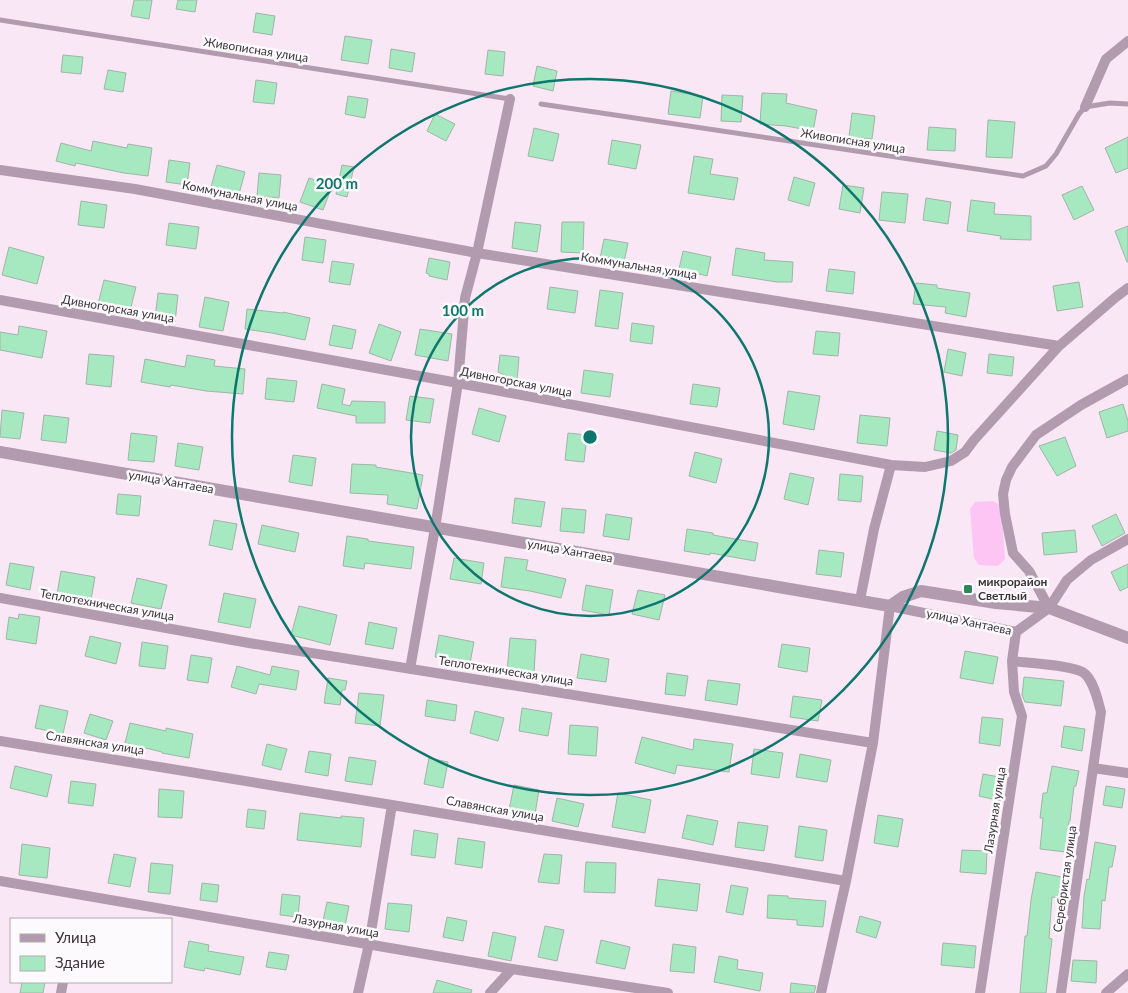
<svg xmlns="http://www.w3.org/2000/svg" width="1128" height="993" viewBox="0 0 1128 993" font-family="Lato,sans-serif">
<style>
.green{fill:#fcc5f4}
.building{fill:#a6e9c1;stroke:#a1b4a8}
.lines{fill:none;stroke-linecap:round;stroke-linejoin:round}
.service{stroke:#b39baf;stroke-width:5}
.minor{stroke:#b39baf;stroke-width:10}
.tertiary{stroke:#b39baf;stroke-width:12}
.ring{fill:none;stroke:#0f766e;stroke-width:2.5}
.poi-dot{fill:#2e865b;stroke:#fdfafd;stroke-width:2}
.labels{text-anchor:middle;stroke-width:5;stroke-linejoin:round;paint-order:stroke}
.street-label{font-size:12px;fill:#3b343a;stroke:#fdfafd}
.poi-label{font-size:12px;font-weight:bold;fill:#3b343a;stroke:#fdfafd;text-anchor:start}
.centre{fill:#0f766e;stroke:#fdfafd;stroke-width:2.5}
.ring-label{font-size:15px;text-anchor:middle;font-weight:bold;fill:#0f766e;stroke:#fdfafd;stroke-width:5;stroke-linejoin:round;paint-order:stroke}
</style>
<rect width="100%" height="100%" fill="#f9e7f6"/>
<path class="green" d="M993 501 1001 506 1005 559 998 566 979 565 974 558 970 509 975 502Z"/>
<path class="building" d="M134 0H152L149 19 131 16Z
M178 0H197L195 12 176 9Z
M256 13 275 16 272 35 253 32Z
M345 36 372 40 368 64 341 60Z
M391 49 415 53 412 72 389 68Z
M488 50 505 52 503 76 485 74Z
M63 55 83 57 81 74 61 72Z
M537 66 557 71 553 91 533 86Z
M108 70 126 73 123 92 104 89Z
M256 80 277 83 274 104 253 102Z
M671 91 703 96 700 118 668 114Z
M762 93 787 94 786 103 817 110 813 131 786 126 760 124Z
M722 95 743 96 741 122 721 121Z
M348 96 368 99 365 118 345 114Z
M852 113 875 116 872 139 849 137Z
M435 114 455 124 446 141 427 131Z
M988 120 1015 122 1012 158 986 157Z
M929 127 956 129 955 151 927 150Z
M534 128 559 134 553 161 528 156Z
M1128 137V168L1116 173 1105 148Z
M612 140 641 145 636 169 608 164Z
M93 141 127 148 128 144 152 148 148 176 124 173 76 163 75 166 56 161 61 143 91 151Z
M694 156 713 159 710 174 738 178 734 200 688 193Z
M169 160 190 163 187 185 166 182Z
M217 165 245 172 239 194 211 187Z
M342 165 354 167 347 197 336 194Z
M259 173 281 175 279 198 257 196Z
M794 177 815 183 809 206 788 200Z
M309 178 332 186 323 210 300 202Z
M843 185 864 188 860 213 839 209Z
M1082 186 1094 210 1074 220 1062 195Z
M882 192 908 194 905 223 879 220Z
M926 198 951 202 948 224 923 220Z
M971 200 995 203 994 214 1031 216V240L1000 239 1001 236 967 231Z
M81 201 107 205 104 228 78 225Z
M515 222 541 225 537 252 512 248Z
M562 222H584L583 253 561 252Z
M169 223 199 227 196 249 166 245Z
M1128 226V262H1127L1115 231Z
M305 237 326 240 323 263 302 260Z
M604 239 628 243 623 267 599 263Z
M9 247 44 257 37 284 2 275Z
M736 248 765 253 764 260 793 262 792 282H777L732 275Z
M683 251 711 257 707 276 679 269Z
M429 258 450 262 447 280 429 276V274L426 273Z
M332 261 354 264 350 285 329 282Z
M829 269 855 272 853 294 826 291Z
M104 280 136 287 129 315 97 308Z
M1079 282 1083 307 1057 311 1053 286Z
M916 283 937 285V288L970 293 966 317 945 313 946 307 913 304Z
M550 287 578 291 575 313 547 309Z
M600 290 623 293 618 329 595 326Z
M158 293 178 295 175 322 155 319Z
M205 297 229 302 223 331 199 327Z
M247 309 283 313V312L310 318 305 340 272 333 245 329Z
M632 323 654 326 652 344 630 341Z
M379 324 401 332 391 361 369 353Z
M333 325 356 330 352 349 329 345Z
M19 326 47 331 42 358 0 350V332L18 335Z
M420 329 452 334 448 361 415 355Z
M816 331 840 333 838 356 813 354Z
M948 349 966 353 962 376 944 372Z
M89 354 114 356 111 387 86 384Z
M989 354 1014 357 1012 376 987 373Z
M187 355 215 360 214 366 245 369 243 394 206 391 171 385 170 387 141 382 145 359 185 367Z
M500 355 519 357 517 381 498 372Z
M584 370 613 374 610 397 581 393Z
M267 378 297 381 294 402 265 399Z
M322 384 345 389 342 404 350 406 352 401 385 402V423H356V416L317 408Z
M693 384 720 388 717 407 690 404Z
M788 391 820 396 814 430 783 424Z
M410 396 434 399 430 423 406 420Z
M1123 404 1128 421V431L1107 438 1099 412Z
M479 408 506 416 499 442 472 434Z
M2 410 24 413 20 439 0 437Z
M44 415 69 418 66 443 41 440Z
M860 415 890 418 887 446 857 443Z
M937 431 958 435 956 450 951 453 934 450Z
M131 433 157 436 154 462 128 460Z
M568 433 587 435 584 462 565 460Z
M1065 437 1076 466 1057 476 1039 446Z
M178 443 203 447 199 470 175 466Z
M695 452 722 459 716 483 689 476Z
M293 455 316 458 312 486 289 482Z
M352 464 376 465V467L423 475 417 509 387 504 388 495 350 493Z
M790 473 814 478 808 505 784 499Z
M840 474 863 476 861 502 838 500Z
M118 494 141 496 139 516 116 514Z
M515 498 545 502 541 527 512 523Z
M562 508 586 510 584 533 560 531Z
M606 514 632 518 629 540 603 536Z
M1116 514 1125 533 1102 546 1092 526Z
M214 520 237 524 232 550 209 545Z
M262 525 299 533 295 552 258 544Z
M687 529 713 533V535L758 543 755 561 710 553V555L684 551Z
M1075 530 1077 552 1044 555 1042 533Z
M347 536 368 539V541L414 547 411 569 365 563 364 569 343 566Z
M819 550 844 553 841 577 816 574Z
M505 557 528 560 526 570 566 579 561 598 530 591 501 587Z
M454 558 484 563 481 584 450 579Z
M10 563 34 567 30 590 6 585Z
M1128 564V587L1120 591 1111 572Z
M61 571 95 577 91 600 57 594Z
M137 578 167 585 161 609 131 603Z
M586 585 613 590 609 615 582 610Z
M638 590 665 595 659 620 632 614Z
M224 593 256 599 250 628 218 622Z
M299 606 337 615 330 645 291 635Z
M19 614 40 617 36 644 6 639 9 617 18 619Z
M369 622 397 628 393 649 365 644Z
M439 635 474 642 470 663 435 657Z
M90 636 121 643 116 664 85 656Z
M510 638 536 640 534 673 516 670V673L507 672Z
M142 642 168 646 165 669 139 666Z
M782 644 810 648 807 672 778 667Z
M965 651 998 657 993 684 960 678Z
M581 654 609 659 606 682 577 678Z
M191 655 212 658 208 683 187 680Z
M237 666 270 675 272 666 299 671 296 690 259 684 256 694 231 687Z
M667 673 688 676 685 696 665 694Z
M1024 677 1064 681 1061 706 1025 702 1022 695Z
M328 678 347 681 345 690H342L340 705 324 703Z
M708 680 740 684 737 705 705 700Z
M359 693 384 695 380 726 355 723Z
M793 696 822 700 818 721 790 717Z
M427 700 457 705 455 721 425 716Z
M40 705 68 711 63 734 35 728Z
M522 708 552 713 548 736 519 731Z
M475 711 504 718 498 741 470 733Z
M90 714 113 721 106 740 84 733Z
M982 717 1003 719 1000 746 979 743Z
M130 723 166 731V728L193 734 189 758 162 753V752L125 743Z
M570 725 598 727 596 756 568 754Z
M1064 726 1085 729 1082 751 1061 747Z
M642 737 693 750 694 739 733 744 729 772 677 765 675 774 635 763Z
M267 744 287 749 281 770 262 765Z
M754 749 783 753 779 778 751 774Z
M309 751 331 754 328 776 305 772Z
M800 754 831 760 827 782 796 777Z
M349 757 376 761 372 785 345 781Z
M429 758 448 762 443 788 424 784Z
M15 766 52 775 47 797 10 788Z
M1052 766 1079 771 1076 786H1074L1070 821H1069L1066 852 1040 849 1043 818H1040L1043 793H1047Z
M983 774 1005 778 1001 801 979 796Z
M71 781 96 784 93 806 68 803Z
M514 785 539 790 535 814 509 810Z
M1106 786 1125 789 1122 808 1103 805Z
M159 789 184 791 182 818 158 817Z
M618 793 651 800 645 833 612 827Z
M557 798 584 804 578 827 552 821Z
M248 809 266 811 264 829 246 827Z
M300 813 341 818V816L364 818 361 847 297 840Z
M687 815 718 821 713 845 682 838Z
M878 815 903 819 898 847 874 843Z
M738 822 768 826 764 851 735 847Z
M799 826 827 830 823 861 795 857Z
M414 830 438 834 435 858 411 855Z
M458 838 485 842 482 868 455 864Z
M1095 842 1116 846 1112 867H1109L1105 901 1102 900 1100 929 1082 928 1084 896 1087 879 1089 880Z
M22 844 50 848 47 878 19 875Z
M962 850 987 851 986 874 960 872Z
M114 854 136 858 130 887 108 883Z
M544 854 562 855 559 884 538 882Z
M586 862 616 863 615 893 584 892Z
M151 863 173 865 170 894 148 892Z
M1036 872 1062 877 1058 898 1052 897 1049 938 1052 939 1046 993H1020L1025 936H1027L1031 900Z
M658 879 700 884 697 911 655 906Z
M202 883 219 885 217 902 200 900Z
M731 885 748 888 743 915 726 912Z
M282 894 300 896 298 917 280 915Z
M768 895 788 896V898L826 901 823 927 797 925V920L767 918Z
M327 902 349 906 345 926 323 921Z
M388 903 412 905 409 932 385 929Z
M860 916 881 922 876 938 856 932Z
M447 917 467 921 463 941 443 937Z
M545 926 564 930 557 961 538 957Z
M493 932 516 937 511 961 488 956Z
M601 940 630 947 625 969 596 963Z
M189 941 209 945 208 951 244 957 240 975 205 968 204 971 184 967Z
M943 943 976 946 974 968 941 965Z
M673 944 696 947 694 973 670 971Z
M269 952 289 955 286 970 266 967Z
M719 956 738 960 737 969 763 973 760 991 714 982Z
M1073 960 1097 961 1096 983 1071 981Z
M437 980 472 990 471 993H433Z
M22 982H45L43 993H20Z
M791 983 816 986 814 993H790Z"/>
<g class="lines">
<path class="service" d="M0 20 510 99
M541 104 1023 176 1046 166 1056 154 1079 114 1085 107 1110 103 1128 104"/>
<path class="minor" d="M1085 107 1106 59 1128 41
M0 170 135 189 477 253 1059 346 974 440 965 452 951 461 925 467 891 465
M0 300 458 383 891 465 874 529 860 600
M1059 346 1116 297 1128 288
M0 598 249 643 873 743 890 606 1016 632 1049 608 1067 580 1091 560 1128 539
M1049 608 1029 571 1013 553 1005 514 1003 494 1006 480 1012 467 1036 435 1081 405 1128 379
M1012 661C1027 663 1074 665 1084 673 1094 681 1098 701 1101 712L1061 993
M410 669 435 528 458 383 465 298 477 253 510 99
M0 741 392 805 846 881 873 743
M1093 768 1128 773
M0 881 512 969 668 993
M61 993 63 982
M358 993 369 944 392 805
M490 993 512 969
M821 993 846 881
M980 993 1022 716 1014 692 1012 661 1016 632
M1106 993 1128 974"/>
<path class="tertiary" d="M0 452 790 589 890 606 903 597 921 591 996 603 1049 608 1128 638"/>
</g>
<g class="ring">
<circle cx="590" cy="437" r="179"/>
<circle cx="590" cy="437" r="358"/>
</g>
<rect class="poi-dot" x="963" y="584" width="10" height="10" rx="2.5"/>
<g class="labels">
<g class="street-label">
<text transform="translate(256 50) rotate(9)" y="4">Живописная улица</text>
<text transform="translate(853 141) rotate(9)" y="4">Живописная улица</text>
<text transform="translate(240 196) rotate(11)" y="4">Коммунальная улица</text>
<text transform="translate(639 266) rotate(9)" y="4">Коммунальная улица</text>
<text transform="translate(118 309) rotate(10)" y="4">Дивногорская улица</text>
<text transform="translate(516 382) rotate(11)" y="4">Дивногорская улица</text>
<text transform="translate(171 482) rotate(10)" y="4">улица Хантаева</text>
<text transform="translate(570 551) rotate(10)" y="4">улица Хантаева</text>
<text transform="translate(107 605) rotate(10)" y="4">Теплотехническая улица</text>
<text transform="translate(969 622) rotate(12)" y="4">улица Хантаева</text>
<text transform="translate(506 671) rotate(9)" y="4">Теплотехническая улица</text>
<text transform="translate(95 743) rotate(9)" y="4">Славянская улица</text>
<text transform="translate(495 809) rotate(10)" y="4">Славянская улица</text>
<text transform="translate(995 810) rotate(-81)" y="4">Лазурная улица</text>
<text transform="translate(1065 879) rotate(-82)" y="4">Серебристая улица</text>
<text transform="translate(336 926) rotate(10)" y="4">Лазурная улица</text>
</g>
<g class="poi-label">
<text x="978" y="586">микрорайон<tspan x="978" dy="14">Светлый</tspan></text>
</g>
</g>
<circle cx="590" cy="437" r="8" class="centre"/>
<g class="ring-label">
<text x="337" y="189">200 m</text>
<text x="463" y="316">100 m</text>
</g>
<rect x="10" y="918" width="162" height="65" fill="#fdfafd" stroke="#afabaf"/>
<rect x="20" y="934" width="25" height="8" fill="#b39baf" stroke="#afabaf"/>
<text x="55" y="943" font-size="15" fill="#3b343a">Улица</text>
<rect x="20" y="956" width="25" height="15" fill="#a6e9c1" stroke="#afabaf"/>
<text x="55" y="968" font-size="15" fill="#3b343a">Здание</text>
</svg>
